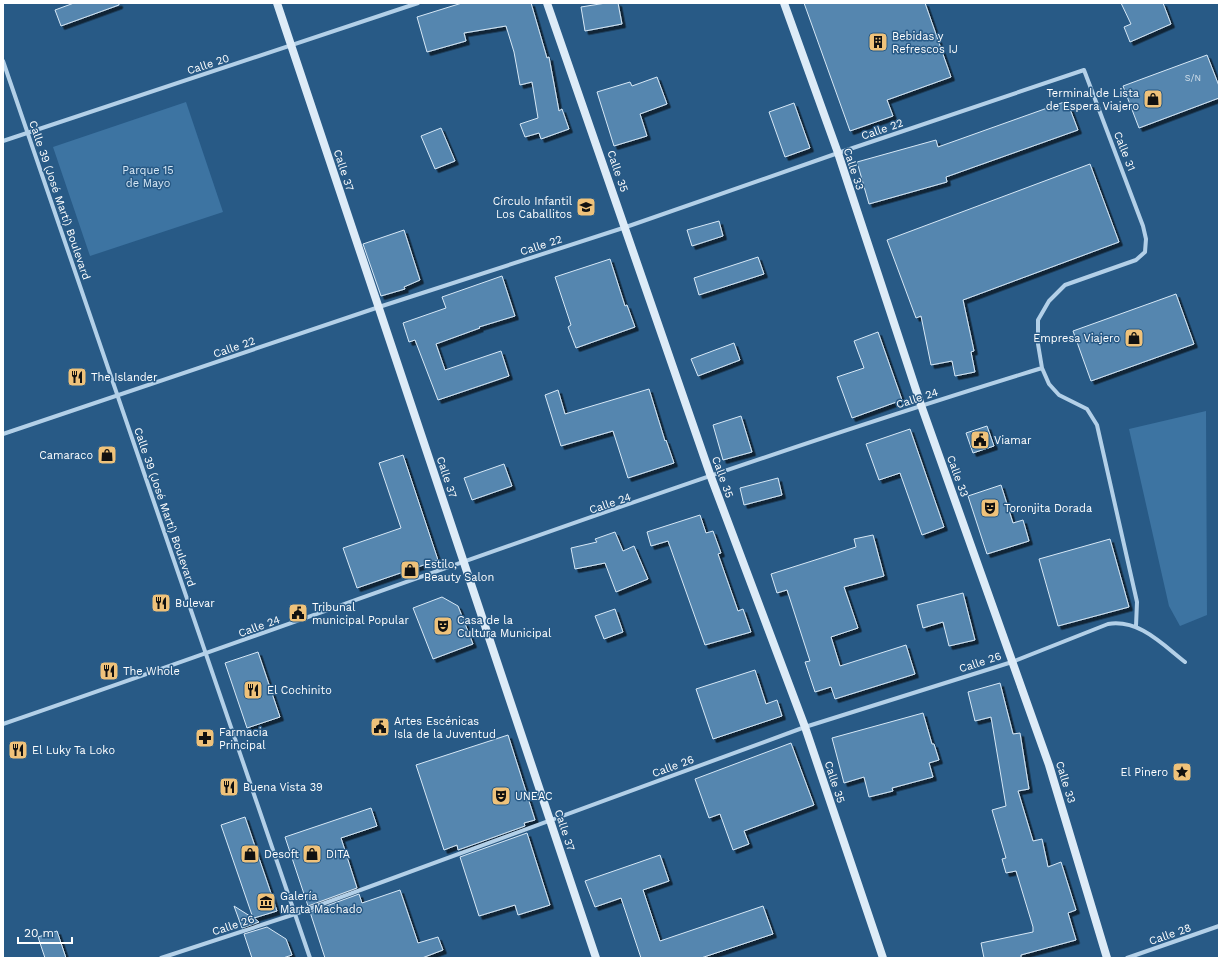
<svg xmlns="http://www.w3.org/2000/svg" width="1222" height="961" viewBox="0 0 1222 961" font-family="'Work Sans',sans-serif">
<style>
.green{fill:#3d74a2}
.building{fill:#5586af;stroke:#d7e8f6;filter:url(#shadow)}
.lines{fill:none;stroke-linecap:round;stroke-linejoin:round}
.street{stroke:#b3d0e8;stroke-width:4}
.secondary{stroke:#ddebf7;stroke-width:8}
.labels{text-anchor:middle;stroke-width:3;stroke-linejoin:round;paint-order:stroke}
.number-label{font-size:9px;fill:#d4e1eb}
.poi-label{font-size:11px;fill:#fff;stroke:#285a86;text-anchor:start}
.street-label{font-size:11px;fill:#fff;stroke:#285a86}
.park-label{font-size:11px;fill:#d7e8f6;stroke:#285a86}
</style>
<defs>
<filter id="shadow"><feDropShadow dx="3.5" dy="3.5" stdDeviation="0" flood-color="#0009"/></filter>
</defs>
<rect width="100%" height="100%" fill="#285a86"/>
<path class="green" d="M186 102 223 212 90 256 53 147Z
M1206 411 1207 615 1180 626 1169 606 1129 429Z"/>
<path class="building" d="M74 3H119V5L61 26 55 10Z
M462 3H531L547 58 549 57 559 111 562 109 569 129 541 139 539 133 525 137 520 124 538 118 532 82 520 85 514 52 506 26 464 33 466 41 427 52 417 17Z
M606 3H618L622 24 585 31 581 7Z
M804 3H925L951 77 887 100 893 116 850 131Z
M1121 3H1163L1171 24 1130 42 1124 27 1131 24Z
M1207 55 1219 86V98L1139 128 1123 86Z
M657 77 667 104 640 114 647 136 614 146 597 92 630 82 632 86Z
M1067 101 1078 130 946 177 947 182 869 204 857 162 936 140 938 147Z
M794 103 810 148 785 157 769 112Z
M441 128 455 161 435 169 421 136Z
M1090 164 1119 242 963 300 974 351 971 352 975 372 955 376 952 361 931 365 921 316 916 318 887 240Z
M719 221 723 236 692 246 687 230Z
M404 230 420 280 404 287 405 289 381 296 363 244Z
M758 257 764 274 699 295 694 278Z
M610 259 625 306 627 305 635 327 576 348 568 327 571 325 555 277Z
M502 276 515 316 479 327 480 328 436 344 445 370 501 351 509 376 438 400 415 340 409 342 403 323 446 308 442 297Z
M1176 294 1194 344 1091 381 1073 331Z
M878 332 902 400 852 418 837 377 864 368 854 341Z
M734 343 740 360 698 376 691 359Z
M649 389 665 441 666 440 674 463 628 478 613 431 561 446 545 395 558 390 565 414Z
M741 416 752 452 723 460 713 425Z
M987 426 994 446 973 453 966 433Z
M910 429 944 527 922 535 900 473 879 480 866 444Z
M403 455 438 560 357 588 343 548 401 528 379 463Z
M504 464 512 486 472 500 464 478Z
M778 478 782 495 744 505 740 488Z
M1001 485 1013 523 1023 520 1029 541 987 554 968 496Z
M700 515 706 533 713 531 721 553 718 554 738 611 743 609 751 632 705 645 668 541 651 546 647 532Z
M615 532 623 551 634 546 648 579 616 592 605 563 575 569 571 548 597 542 595 539Z
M873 535 884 576 844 587 858 628 831 637 840 666 906 645 915 674 835 699 831 687 815 692 805 662 810 661 787 590 777 593 771 574 856 547 854 539Z
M1110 539 1129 607 1058 626 1039 559Z
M963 593 975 640 949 646 943 622 923 628 917 605Z
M442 597 458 606 473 644 433 659 413 608Z
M615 609 623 632 604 639 595 616Z
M258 652 280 717 247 728 225 663Z
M755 670 766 704 777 700 782 716 713 739 696 689Z
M1000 683 1013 734 1020 733 1029 789 1018 791 1033 841 1042 839 1048 867 1061 862 1076 910 1068 913 1076 940 1021 955V958H984L981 943 1033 932V927L1016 871 1006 873 1002 859 1006 858 992 810 1006 806 991 717 975 721 968 692Z
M923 713 932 744H934L939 760 929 763 933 777 892 788 893 791 869 797 864 777 844 783 832 738Z
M508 735 535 820 524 823 525 826 458 850 457 845 444 850 416 765Z
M791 743 814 805 744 831 749 844 733 850 720 814 709 818 695 779Z
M371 808 377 826 341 838 357 888 308 906 285 837Z
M245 817 277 911 254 918 259 922 242 928 234 906 253 918 221 825Z
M527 833 550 905 518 915 515 905 479 916 460 857Z
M660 855 669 881 643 890 660 941 763 906 773 934 701 958H641L621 898 595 907 585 881Z
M400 890 418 943 438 937 443 950 422 958H325L310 912 359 894 362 903Z
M267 927 286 939 292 955 283 958H252L244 934Z
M57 931 66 958H45L38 937Z"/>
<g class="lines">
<path class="street" d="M3 61 310 958
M3 141 418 3
M3 434 379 307 626 227 838 153 1084 70 1143 226 1146 239 1145 252 1136 260 1065 285 1049 301 1038 320V344L1042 368 1049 384 1059 395 1087 409 1097 425 1137 602 1136 626
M3 724C349 605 692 475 1042 368
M161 958 295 914 805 727 1012 662 1108 624C1139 619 1162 644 1185 662
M1127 958 1219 926"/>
<path class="secondary" d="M277 3 596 958
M547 3 711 477 805 727 883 958
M784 3 838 153 921 405 1049 765 1107 958"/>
</g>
<defs>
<symbol id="building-square" viewBox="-11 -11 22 22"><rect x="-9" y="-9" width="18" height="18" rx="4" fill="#efc27a" stroke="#285a86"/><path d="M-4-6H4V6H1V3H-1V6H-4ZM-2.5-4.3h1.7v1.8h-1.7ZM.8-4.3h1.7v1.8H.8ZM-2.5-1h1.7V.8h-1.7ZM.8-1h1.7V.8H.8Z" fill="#111"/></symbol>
<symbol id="shop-square" viewBox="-11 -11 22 22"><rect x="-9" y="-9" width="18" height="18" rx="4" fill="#efc27a" stroke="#285a86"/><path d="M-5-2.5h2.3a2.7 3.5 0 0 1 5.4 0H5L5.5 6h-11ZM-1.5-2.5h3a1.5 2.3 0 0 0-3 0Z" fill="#111"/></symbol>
<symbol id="school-square" viewBox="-11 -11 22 22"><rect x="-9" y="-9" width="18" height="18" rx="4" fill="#efc27a" stroke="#285a86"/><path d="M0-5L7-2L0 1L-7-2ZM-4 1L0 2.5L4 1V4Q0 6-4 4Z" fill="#111"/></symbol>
<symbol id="restaurant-square" viewBox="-11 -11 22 22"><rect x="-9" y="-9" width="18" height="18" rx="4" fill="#efc27a" stroke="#285a86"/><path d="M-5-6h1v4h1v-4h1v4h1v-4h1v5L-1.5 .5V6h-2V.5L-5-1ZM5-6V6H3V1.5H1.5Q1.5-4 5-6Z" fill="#111"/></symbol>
<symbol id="civic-square" viewBox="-11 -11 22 22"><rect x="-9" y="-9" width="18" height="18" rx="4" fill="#efc27a" stroke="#285a86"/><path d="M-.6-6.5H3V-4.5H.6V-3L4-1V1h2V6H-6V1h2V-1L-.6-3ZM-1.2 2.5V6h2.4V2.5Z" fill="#111"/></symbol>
<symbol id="theatre-square" viewBox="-11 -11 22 22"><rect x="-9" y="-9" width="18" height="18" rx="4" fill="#efc27a" stroke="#285a86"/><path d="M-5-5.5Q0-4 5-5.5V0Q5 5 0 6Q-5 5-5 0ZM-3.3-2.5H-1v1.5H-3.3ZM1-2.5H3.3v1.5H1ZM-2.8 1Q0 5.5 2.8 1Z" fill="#111"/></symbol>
<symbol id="pharmacy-square" viewBox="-11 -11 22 22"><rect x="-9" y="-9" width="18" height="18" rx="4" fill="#efc27a" stroke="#285a86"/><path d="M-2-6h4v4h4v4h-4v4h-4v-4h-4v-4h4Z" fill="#111"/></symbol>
<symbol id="sight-square" viewBox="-11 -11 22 22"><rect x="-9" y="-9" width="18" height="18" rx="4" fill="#efc27a" stroke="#285a86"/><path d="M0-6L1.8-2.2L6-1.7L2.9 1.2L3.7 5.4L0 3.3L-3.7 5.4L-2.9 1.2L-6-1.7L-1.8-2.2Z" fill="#111"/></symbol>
<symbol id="museum-square" viewBox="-11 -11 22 22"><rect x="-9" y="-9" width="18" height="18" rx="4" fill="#efc27a" stroke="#285a86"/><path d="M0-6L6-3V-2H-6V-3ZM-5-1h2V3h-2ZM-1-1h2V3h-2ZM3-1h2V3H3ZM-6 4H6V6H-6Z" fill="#111"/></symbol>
</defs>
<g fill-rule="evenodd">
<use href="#building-square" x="867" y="31" width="22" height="22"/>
<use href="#shop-square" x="1142" y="88" width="22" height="22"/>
<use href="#school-square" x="575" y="196" width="22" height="22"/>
<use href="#shop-square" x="1123" y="327" width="22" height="22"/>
<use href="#restaurant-square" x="66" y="366" width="22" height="22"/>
<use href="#civic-square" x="969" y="429" width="22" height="22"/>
<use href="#shop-square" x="96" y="444" width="22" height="22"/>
<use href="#theatre-square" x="979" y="497" width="22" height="22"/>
<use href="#shop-square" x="399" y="559" width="22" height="22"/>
<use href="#restaurant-square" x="150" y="592" width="22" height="22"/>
<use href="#civic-square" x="287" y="602" width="22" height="22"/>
<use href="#theatre-square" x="432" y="615" width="22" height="22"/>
<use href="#restaurant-square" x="98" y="660" width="22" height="22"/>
<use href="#restaurant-square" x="242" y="679" width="22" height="22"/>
<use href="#civic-square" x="369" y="716" width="22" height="22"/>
<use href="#pharmacy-square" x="194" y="727" width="22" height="22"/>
<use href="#restaurant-square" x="7" y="739" width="22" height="22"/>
<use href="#sight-square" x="1171" y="761" width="22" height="22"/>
<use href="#restaurant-square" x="218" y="776" width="22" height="22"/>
<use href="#theatre-square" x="490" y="785" width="22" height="22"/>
<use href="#shop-square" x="239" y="843" width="22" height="22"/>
<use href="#shop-square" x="301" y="843" width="22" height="22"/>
<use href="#museum-square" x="255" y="891" width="22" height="22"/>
</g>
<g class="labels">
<g class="number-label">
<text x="1193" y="81">S/N</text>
</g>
<g class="poi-label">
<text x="892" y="40">Bebidas y<tspan x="892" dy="13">Refrescos IJ</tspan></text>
<text x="1139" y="97" text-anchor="end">Terminal de Lista<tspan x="1139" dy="13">de Espera Viajero</tspan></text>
<text x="572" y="205" text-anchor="end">Círculo Infantil<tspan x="572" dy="13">Los Caballitos</tspan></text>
<text x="1120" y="342" text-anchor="end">Empresa Viajero</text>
<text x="91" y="381">The Islander</text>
<text x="994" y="444">Viamar</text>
<text x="93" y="459" text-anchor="end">Camaraco</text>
<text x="1004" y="512">Toronjita Dorada</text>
<text x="424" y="568">Estilo,<tspan x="424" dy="13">Beauty Salon</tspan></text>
<text x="175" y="607">Bulevar</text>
<text x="312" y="611">Tribunal<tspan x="312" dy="13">municipal Popular</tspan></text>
<text x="457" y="624">Casa de la<tspan x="457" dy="13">Cultura Municipal</tspan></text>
<text x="123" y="675">The Whole</text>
<text x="267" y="694">El Cochinito</text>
<text x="394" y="725">Artes Escénicas<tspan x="394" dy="13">Isla de la Juventud</tspan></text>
<text x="219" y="736">Farmacia<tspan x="219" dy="13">Principal</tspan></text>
<text x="32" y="754">El Luky Ta Loko</text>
<text x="1168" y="776" text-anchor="end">El Pinero</text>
<text x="243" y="791">Buena Vista 39</text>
<text x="515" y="800">UNEAC</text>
<text x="264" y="858">Desoft</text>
<text x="326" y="858">DITA</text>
<text x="280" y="900">Galería<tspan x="280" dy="13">Marta Machado</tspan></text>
</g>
<g class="street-label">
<text transform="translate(208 64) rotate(-18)" y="4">Calle 20</text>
<text transform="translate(882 129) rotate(-19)" y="4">Calle 22</text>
<text transform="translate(1125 151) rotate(69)" y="4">Calle 31</text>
<text transform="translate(854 169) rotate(72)" y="4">Calle 33</text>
<text transform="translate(344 170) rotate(72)" y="4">Calle 37</text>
<text transform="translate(618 171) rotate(71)" y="4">Calle 35</text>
<text transform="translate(60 200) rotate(71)" y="4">Calle 39 (José Martí) Boulevard</text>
<text transform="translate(541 245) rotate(-18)" y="4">Calle 22</text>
<text transform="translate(234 347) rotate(-19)" y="4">Calle 22</text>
<text transform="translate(917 398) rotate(-18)" y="4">Calle 24</text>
<text transform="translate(958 476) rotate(70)" y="4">Calle 33</text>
<text transform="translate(447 477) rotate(72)" y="4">Calle 37</text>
<text transform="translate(723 477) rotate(70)" y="4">Calle 35</text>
<text transform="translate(610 503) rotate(-19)" y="4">Calle 24</text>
<text transform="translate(165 507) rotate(71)" y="4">Calle 39 (José Martí) Boulevard</text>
<text transform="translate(259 626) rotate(-20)" y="4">Calle 24</text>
<text transform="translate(980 662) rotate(-18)" y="4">Calle 26</text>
<text transform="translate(673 766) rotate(-20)" y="4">Calle 26</text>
<text transform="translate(835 782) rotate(72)" y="4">Calle 35</text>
<text transform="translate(1066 782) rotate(73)" y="4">Calle 33</text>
<text transform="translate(565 830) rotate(72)" y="4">Calle 37</text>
<text transform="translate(233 925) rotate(-18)" y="4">Calle 26</text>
<text transform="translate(1170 934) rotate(-19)" y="4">Calle 28</text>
</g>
<g class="park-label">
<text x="148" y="174">Parque 15<tspan x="148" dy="13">de Mayo</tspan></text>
</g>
</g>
<rect width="1222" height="961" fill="none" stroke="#ffffff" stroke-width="8"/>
<path d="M18 937v6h54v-6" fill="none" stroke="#ffffff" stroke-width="2"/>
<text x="24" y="937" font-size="12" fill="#ffffff" stroke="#285a86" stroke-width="3" paint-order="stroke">20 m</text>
</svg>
